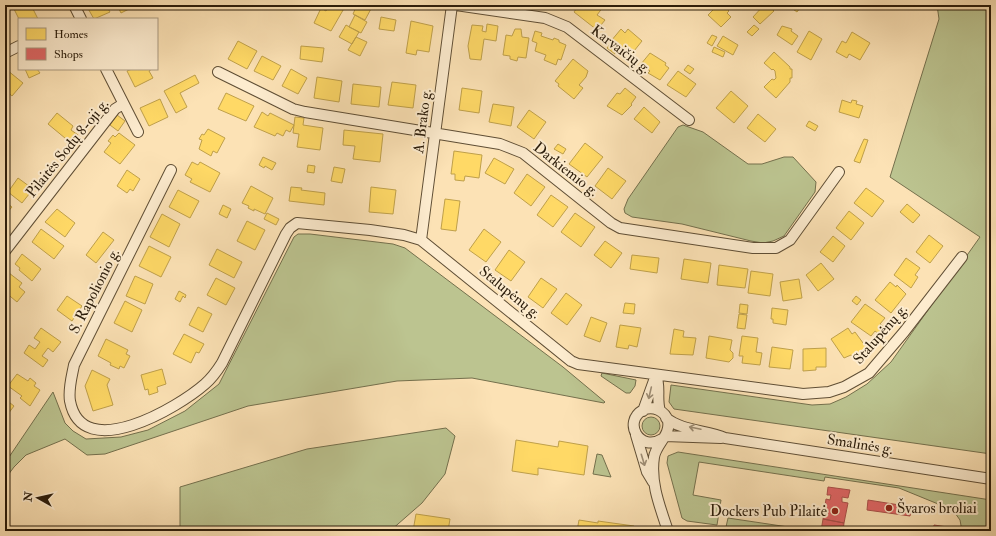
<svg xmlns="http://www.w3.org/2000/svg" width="996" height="536" viewBox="0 0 996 536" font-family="'IM FELL Double Pica',serif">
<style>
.green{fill:#bcc490;stroke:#74704d}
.homes{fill:#ffd966;stroke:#bfa04a}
.shops{fill:#e06666;stroke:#aa504a}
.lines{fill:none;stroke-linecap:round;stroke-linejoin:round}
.minor-casing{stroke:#5f4e35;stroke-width:12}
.minor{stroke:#fdeccf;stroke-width:10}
.oneway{stroke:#9e8e76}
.poi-dot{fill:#8f2418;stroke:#fdeccf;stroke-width:1.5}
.labels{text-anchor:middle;stroke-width:4;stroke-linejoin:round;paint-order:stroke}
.street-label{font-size:15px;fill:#2b1c0a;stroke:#fdeccf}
.poi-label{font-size:15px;fill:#2b1c0a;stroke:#fdeccf;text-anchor:start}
</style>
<rect width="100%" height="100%" fill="#fce2b5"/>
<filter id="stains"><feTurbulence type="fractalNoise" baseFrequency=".005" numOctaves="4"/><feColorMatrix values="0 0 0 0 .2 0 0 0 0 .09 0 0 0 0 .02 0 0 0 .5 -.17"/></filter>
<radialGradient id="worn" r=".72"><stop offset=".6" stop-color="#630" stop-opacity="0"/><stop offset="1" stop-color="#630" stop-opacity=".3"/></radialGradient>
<path class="green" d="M937 5H991V454L674 409 669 402 671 385 812 405 830 404 846 397 867 384 891 362 980 237 890 177 939 19Z
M683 125 703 132 748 164H762L784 157H793L816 182 815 192 784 236 773 241 763 243 751 241 682 224 632 217 625 213 624 209 628 199 678 127Z
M298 234H310L393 244 405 248 563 367 605 402 604 403 472 378 397 381 248 406 105 454 87 455 65 439 26 455 14 467 5 479V463L53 392 65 423 73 431 86 439 121 437 148 430 185 411 219 384 294 237Z
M602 373 636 380 635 386 630 393H626L601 376Z
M642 426a9 9 0 1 1 18 0a9 9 0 1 1-18 0Z
M446 428 455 436 445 474 422 503 390 531H180V487L307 449Z
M678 452 991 500V530L962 531 960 520 955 513 943 506 899 488 825 477 824 481 699 462 693 495 721 500 717 525 687 521 682 518 667 463 668 456Z
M597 454 602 455 611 477 593 474Z
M728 518 815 531H766L726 527Z"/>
<path class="homes" d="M12 5H31L38 19H19Z
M86 5H106L110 12 94 19Z
M117 5H129L131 8 121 13Z
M329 5H346L331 31 314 23 321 8 326 11Z
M357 5H367L372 7 365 20 353 14Z
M579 5H600L603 7 597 15 605 20 597 30 574 12Z
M718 5 723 9 725 7 729 11 727 13 731 17 721 27 708 15Z
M764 5H768L774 11 760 24 753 17Z
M791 5H802L797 12 790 7Z
M355 15 367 22 361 33 349 27Z
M381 17 396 20 394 31 379 29Z
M411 21 433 26 429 52 417 50 416 55 406 53Z
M487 24 498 26 496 41 484 39 481 60 470 59 468 46 472 25 483 26 482 31 486 32Z
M346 25 359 32 352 44 339 37Z
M754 25 759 29 752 36 747 32Z
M782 26 792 29 791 31 798 36 792 45 777 35Z
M515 29H521L522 37 529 38 526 58 518 57 517 61 510 59V56L503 55 506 35 512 36Z
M621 29 625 33 628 29 642 41 630 56 611 41Z
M535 31 542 33 541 36 553 40 554 38 559 40V42L566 45 561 60 558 59 556 65 544 60 546 55 535 51 537 43 532 41Z
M809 31 822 39 811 60 797 52Z
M852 32 870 43 860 60 849 54 847 58 836 52 842 41 846 43Z
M712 35 717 37 712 46 707 43Z
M723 36 738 45 733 55 717 46Z
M356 37 367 42 360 56 348 50Z
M238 41 257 51 247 69 228 59Z
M612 42 619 48 615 54 607 48Z
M301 46 324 48 322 62 300 59Z
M714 47 725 52 723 57 712 52Z
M774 52 790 67V69H792V78H790V82L776 98 764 87 772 79 774 80 776 78 775 71 773 69 772 70 764 63Z
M650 53 666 63 665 65 669 68 660 80 648 73 650 71 641 64Z
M262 56 281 66 273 80 254 71Z
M573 59 588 71 586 77 579 85 583 88 574 99 558 86 559 84 555 81Z
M688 65 694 69 690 74 684 70Z
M25 69H37L40 73 29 78Z
M132 69H152L149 71 153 78 135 87 127 71Z
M291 69 307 78 298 94 282 86Z
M7 70 23 83 12 96 5 90V72Z
M678 71 696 84 686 97 667 85Z
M195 75 199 83 180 93 187 107 176 113 164 91Z
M317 77 342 81 339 102 314 98Z
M392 82 416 85 413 108 388 105Z
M353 84 381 87 379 107 351 104Z
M462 88 482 91 479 113 459 110Z
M625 88 636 97 631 104 632 105 622 115 607 106 617 93 620 94Z
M731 91 748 106 734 123 716 108Z
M226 93 254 106 246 121 218 109Z
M160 99 168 117 149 126 140 108Z
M842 100 851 103 852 100 857 101 856 104 863 106 859 118 839 112Z
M493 104 514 107 511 126 489 122Z
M644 107 660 122 652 133 634 119Z
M529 110 546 122 534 139 517 127Z
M262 112 268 116 270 113 294 125 290 132 286 130 283 136 277 133 275 136 254 127Z
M57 113 73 126 71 130 78 135 71 143 48 124Z
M758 114 776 129 765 142 747 128Z
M117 115 125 121 118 131 110 125Z
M295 117 304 118 303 125 323 128 320 150 297 147 299 134 293 133Z
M809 121 818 126 815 131 806 126Z
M208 129 225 138 217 153 213 151 211 156 199 149 202 140 199 139 202 134 204 135Z
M344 130 383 134 380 162 353 159 355 146 343 145Z
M119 133 135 145 120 164 104 152 111 143 108 141 113 135 115 137Z
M864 139 868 140 860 163 854 161Z
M585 143 603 157 587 177 569 164Z
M558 144 566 149 563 154 554 149Z
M454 151 482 155 479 178 465 176 464 181 455 180V174H451Z
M263 157 276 163 272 170 265 166 264 168 259 165Z
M494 158 514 169 505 184 485 173Z
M192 162 198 165 200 162 220 173 210 192 190 182 192 179 185 175Z
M308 165 315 166 314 173 307 172Z
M334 167 345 169 342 183 331 181Z
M608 168 626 181 612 199 595 186Z
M127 170 140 179 133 191 130 189 127 193 117 186Z
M527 174 545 187 531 206 514 193Z
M18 178 33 189 22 203 8 192Z
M251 186 273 198 265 214 254 209V211L248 208 249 206 242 203Z
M291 187 302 188 301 190 325 193 324 205 289 201Z
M371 187 396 190 393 214 369 212Z
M866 188 884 201 872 217 854 203Z
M178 190 199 201 190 218 169 207Z
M551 195 568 207 553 227 537 215Z
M445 199 460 201 456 231 441 229Z
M5 202 12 207 5 215Z
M907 204 920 215 913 223 900 212Z
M223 205 231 209 227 218 219 214Z
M57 209 75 223 65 237 45 222Z
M849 211 864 223 851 240 836 228Z
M267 213 279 219 276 225 264 219Z
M575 213 595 227 581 247 561 232Z
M162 214 180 224 169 247 150 237Z
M247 221 265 230 255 250 237 241Z
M41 229 64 246 54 259 32 242Z
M484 229 501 242 486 262 469 250Z
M103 232 114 240 96 263 86 255Z
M929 235 943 246 930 263 916 252Z
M833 236 845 246 833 262 820 252Z
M605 241 622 253 611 268 594 255Z
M149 246 171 257 161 277 139 266Z
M217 249 242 262 234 278 209 265Z
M509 250 525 262 511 281 495 270Z
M22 254 41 269 32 281 19 270 20 268 15 264Z
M632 255 659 258 657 273 630 269Z
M906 258 920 268 915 275 918 277 911 288 894 275Z
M684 259 711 263 708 283 681 279Z
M821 263 834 279 818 291 806 275Z
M719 265 748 269 745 288 717 285Z
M751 271 773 274 770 296 748 293Z
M9 273 22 283 19 287 25 292 17 302 5 292V283L8 279 6 277Z
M135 276 153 284 145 304 126 296Z
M216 278 235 288 226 305 207 295Z
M541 278 557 289 543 308 528 297Z
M799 279 802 298 783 301 780 282Z
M890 282 896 287 897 285 906 294 891 313 875 300Z
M179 291 186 295 185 298 183 296 180 302 175 299Z
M566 293 582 305 567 325 551 313Z
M67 296 82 306 72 321 57 310Z
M856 296 861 300 857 305 852 301Z
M125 301 142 310 132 332 114 323Z
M625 303 635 304 634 314 623 313Z
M740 304 748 305 747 314 739 313Z
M865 304 885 318 880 324 886 328 880 335 875 331 871 336 851 322Z
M198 307 212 314 203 332 189 325Z
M772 308 788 310 786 325 773 323V319H771Z
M739 314 747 315 745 329 737 328Z
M591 317 607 323 600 342 584 336Z
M620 325 641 328 637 347 629 345 628 349 616 347Z
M41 328 61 342 53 352 48 348 42 356 48 360 43 367 24 353 29 345 35 349 40 342 34 338Z
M848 328 852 334 855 332 866 347 855 358 851 355 844 358 831 339Z
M674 329 684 331 683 337 696 338 693 355 670 354Z
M184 334 204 344 199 353 196 352 191 363 173 354Z
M709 336 732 340 730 350 733 353V358L729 362 706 358Z
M742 336 758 338 756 352 762 353 760 365 742 363 743 356H739Z
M106 339 128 350 126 354 130 356 124 368 120 366 119 369 110 365 111 363 98 356Z
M772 347 793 350 790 369 769 367Z
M826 348V367H816V370L803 371V349Z
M162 369 166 384 157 387 158 392 149 395 148 389 145 390 141 375Z
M92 370 110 379 107 385 113 405 93 411 85 386Z
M17 374 28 381 30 378 36 383 34 386 40 390 30 406 20 398 22 396 8 386Z
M5 399 14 406 5 418Z
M516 440 558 447 559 441 588 446 584 475 538 468V475L512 471Z
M416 514 450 519 448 531H413Z
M579 520 598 523V521L634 526 633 531H577Z"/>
<path class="shops" d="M828 487 850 490 848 498 842 497V502L848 503 844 523 823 519 826 499 830 500 831 495H827Z
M868 500 912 507 910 516 867 510Z
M823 519 844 523 843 531H821Z
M934 525 954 528V531H933Z"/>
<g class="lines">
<defs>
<path id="minor" d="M74 5 81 19
M456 5 545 18 567 27 689 120
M5 53 19 46
M106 69 138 132
M218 72 293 109 305 112 500 144 523 153 611 223 620 228 753 248H776L790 240 839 172
M171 170 74 365C72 376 68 389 70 401 82 465 179 407 205 384 212 378 217 371 222 363L286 234 290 228 297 223 370 230 404 235 421 240 571 361 578 364 803 394 829 392 844 387 869 373 904 332 962 257
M421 240 452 5
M5 251 115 109 123 104
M656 375C661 388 656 398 660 411
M643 411 656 375
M666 418C682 431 707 430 725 438L991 479
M636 435 647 472 653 482
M665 436 721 438
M662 439C640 453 622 422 643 410 653 405 665 411 668 421 671 435 656 444 654 457 650 482 660 507 668 531"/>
</defs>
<use href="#minor" class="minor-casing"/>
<use href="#minor" class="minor"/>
</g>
<defs><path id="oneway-shaft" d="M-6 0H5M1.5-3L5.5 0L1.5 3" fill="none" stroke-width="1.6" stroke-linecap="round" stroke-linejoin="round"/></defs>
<g class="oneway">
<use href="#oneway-shaft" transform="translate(650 393) rotate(103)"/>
<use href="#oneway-shaft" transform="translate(695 428) rotate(-168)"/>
<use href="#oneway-shaft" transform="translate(643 460) rotate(73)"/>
</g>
<g class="poi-dot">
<circle cx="889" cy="508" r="4"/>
<circle cx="835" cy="511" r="4"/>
</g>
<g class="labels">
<g class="street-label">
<text transform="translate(621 49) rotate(37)" y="5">Karvaičių g.</text>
<text transform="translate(422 121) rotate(-83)" y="5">A. Brako g.</text>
<text transform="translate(67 148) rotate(-51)" y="5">Pilaitės Sodų 8-oji g.</text>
<text transform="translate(566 169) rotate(38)" y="5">Darkiemio g.</text>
<text transform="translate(94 291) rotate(-63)" y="5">S. Rapolionio g.</text>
<text transform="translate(510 292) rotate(39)" y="5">Stalupėnų g.</text>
<text transform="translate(880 334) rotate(-49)" y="5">Stalupėnų g.</text>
<text transform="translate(860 444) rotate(9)" y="5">Smalinės g.</text>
</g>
<g class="poi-label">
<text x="897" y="513">Švaros broliai</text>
<text x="827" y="516" text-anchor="end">Dockers Pub Pilaitė</text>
</g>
</g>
<rect width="996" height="536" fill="none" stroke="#fce2b5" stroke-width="20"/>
<rect x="6" y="6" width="984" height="524" fill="none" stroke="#2b1c0a" stroke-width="2"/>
<rect x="10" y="10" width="976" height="516" fill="none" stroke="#2b1c0a"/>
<rect x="18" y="18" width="140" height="52" fill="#fdeccf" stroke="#a99980"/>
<rect x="26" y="28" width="20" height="12" fill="#ffd966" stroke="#a99980"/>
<text x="54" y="38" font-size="12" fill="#2b1c0a">Homes</text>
<rect x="26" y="48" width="20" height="12" fill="#e06666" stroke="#a99980"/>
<text x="54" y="58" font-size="12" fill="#2b1c0a">Shops</text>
<g transform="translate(38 498) rotate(278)" stroke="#fdeccf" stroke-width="3" paint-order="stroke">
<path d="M0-3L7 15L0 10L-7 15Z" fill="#2b1c0a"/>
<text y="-6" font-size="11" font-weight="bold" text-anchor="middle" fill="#2b1c0a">N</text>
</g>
<rect width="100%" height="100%" filter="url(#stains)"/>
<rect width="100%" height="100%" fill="url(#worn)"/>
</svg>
